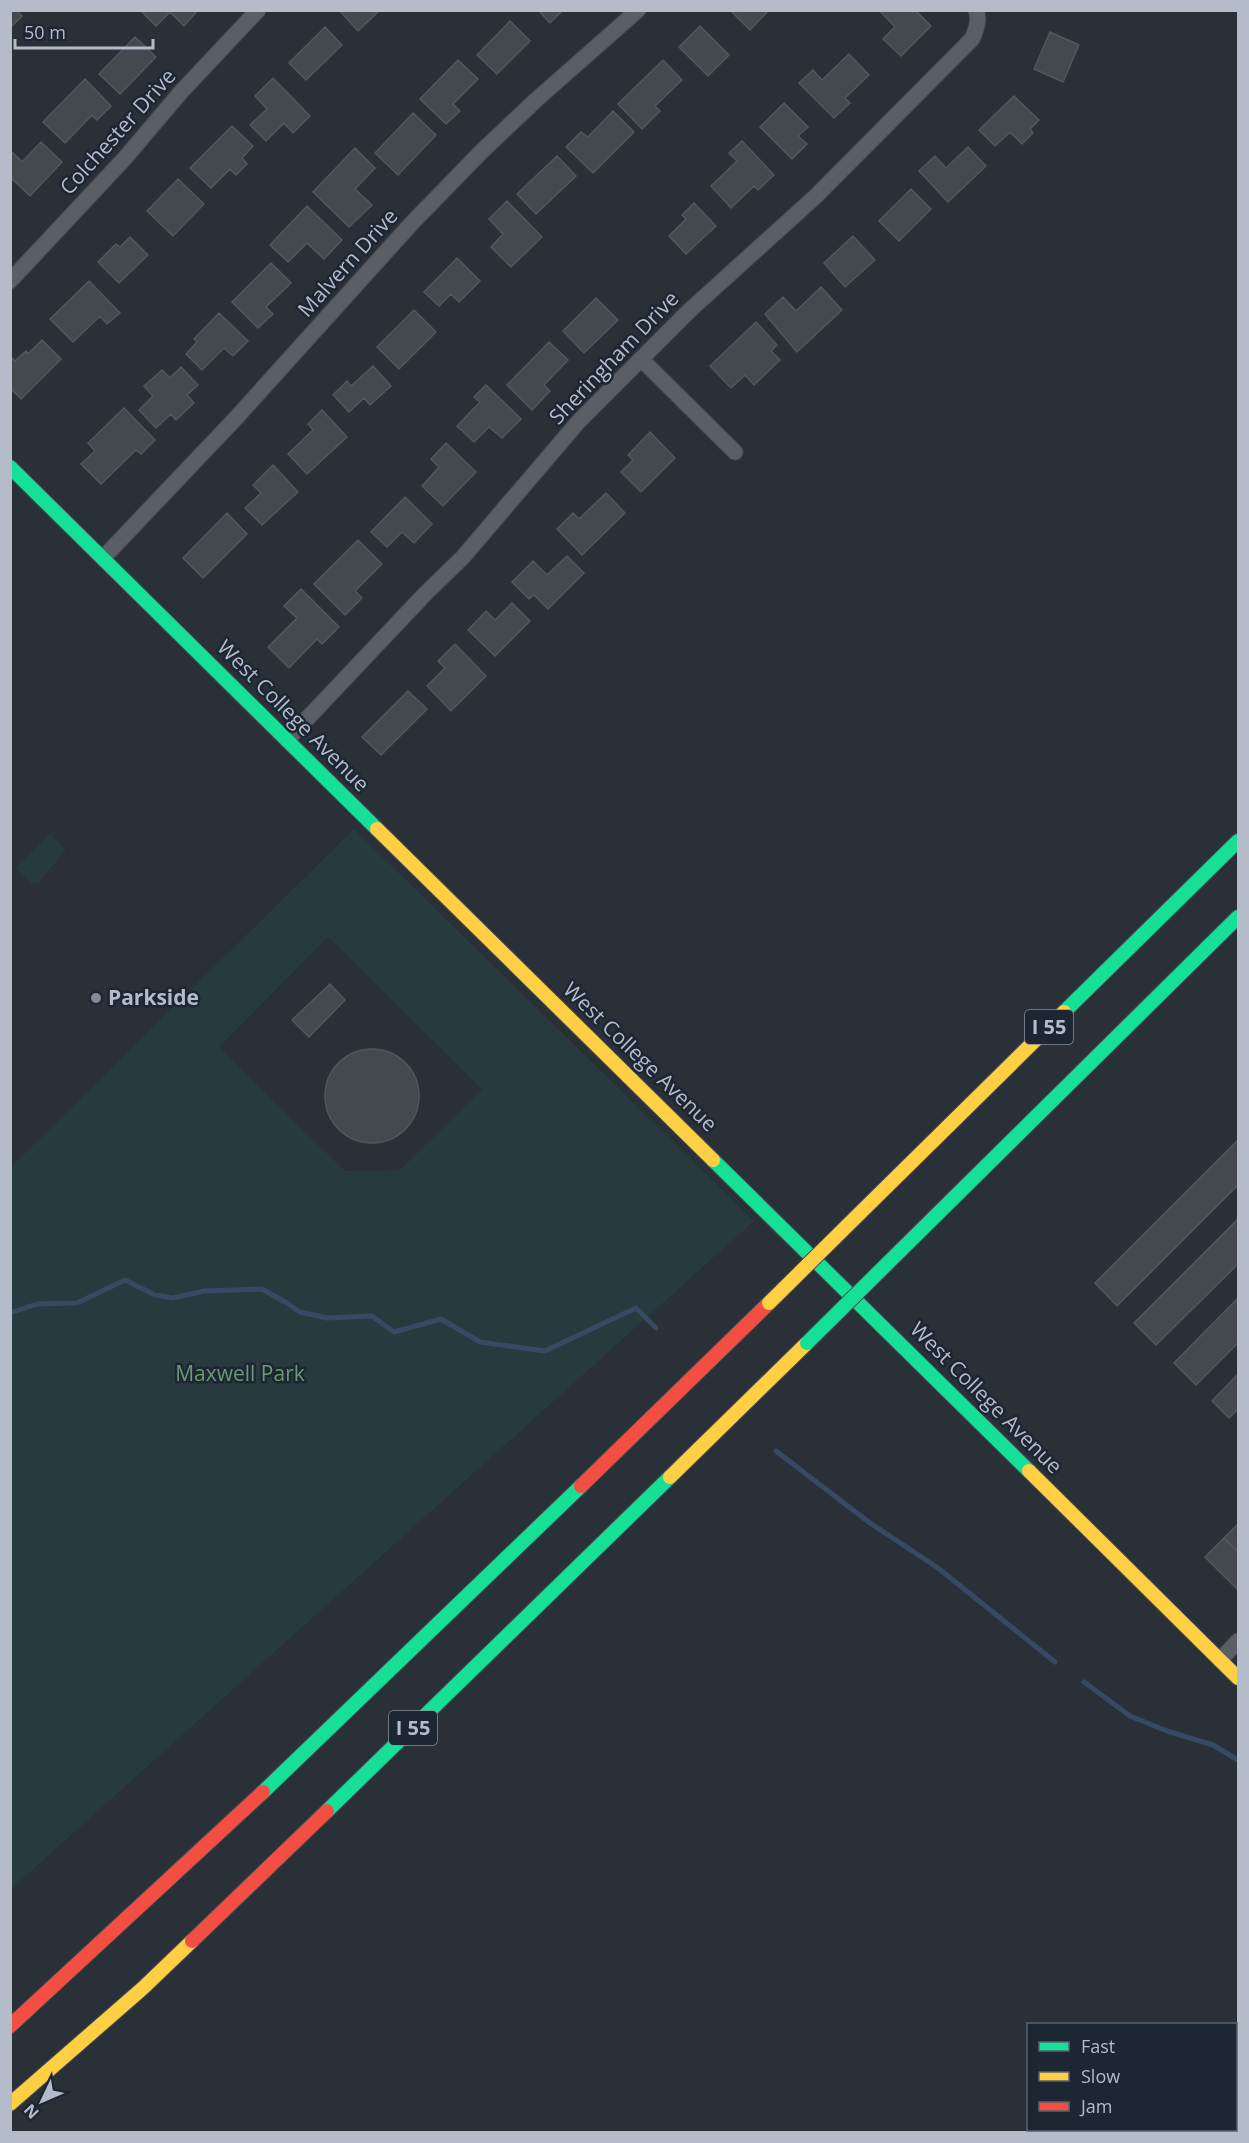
<svg xmlns="http://www.w3.org/2000/svg" width="1249" height="2143" viewBox="0 0 1249 2143" font-family="'Open Sans',sans-serif">
<style>
.green{fill:#273a3e;fill-rule:evenodd}
.lines{fill:none;stroke-linecap:round;stroke-linejoin:round}
.stream{stroke:#384963;stroke-width:5}
.building{fill:#444950;stroke:#52575f;stroke-width:1.5}
.street-casing{stroke:#484c53;stroke-width:17}
.fast-casing{stroke:#484c53;stroke-width:16}
.slow-casing{stroke:#484c53;stroke-width:16}
.jam-casing{stroke:#484c53;stroke-width:16}
.street{stroke:#5a5e66;stroke-width:15}
.fast{stroke:#16e098;stroke-width:14}
.slow{stroke:#ffcf43;stroke-width:14}
.jam{stroke:#f24e42;stroke-width:14}
.fast-bridge-casing{stroke:#474c53;stroke-width:16;stroke-linecap:butt}
.slow-bridge-casing{stroke:#474c53;stroke-width:16;stroke-linecap:butt}
.fast-bridge{stroke:#16e098;stroke-width:14}
.slow-bridge{stroke:#ffcf43;stroke-width:14}
.poi-dot{fill:#848b96;stroke:#1d2633;stroke-width:2}
.labels{text-anchor:middle;stroke-width:5;stroke-linejoin:round;paint-order:stroke}
.shield{fill:#1d2633;stroke:#878f9c;stroke-width:1.5}
.shield-label{font-size:20px;font-weight:bold;fill:#b4bcc9}
.street-label{font-size:21px;fill:#b4bcc9;stroke:#1d2633}
.poi-label{font-size:21px;font-weight:bold;fill:#b4bcc9;stroke:#1d2633;text-anchor:start}
.park-label{font-size:21px;fill:#6b9a76;stroke:#1d2633}
</style>
<rect width="100%" height="100%" fill="#2a3038"/>
<path class="green" d="M354 829 754 1221 11 1889V1167ZM328 937 482 1089 400 1170 345 1171 219 1047Z
M49 835 52 836 66 850 38 883H31L17 870V866Z"/>
<g class="lines">
<path class="stream" d="M10 1313 37 1304 77 1303 125 1280 155 1295 173 1298 204 1291 262 1289 287 1303 300 1312 327 1318 372 1316 394 1332 441 1319 480 1342 545 1351 636 1308 656 1328
M776 1451 870 1523 938 1568 1055 1662
M1084 1682 1130 1716 1167 1731 1213 1745 1238 1760"/>
</g>
<path class="building" d="M10 10H16L22 16 10 28Z
M140 10H198L184 26 170 12 156 26Z
M339 10H380L358 31Z
M538 10H563L550 23Z
M733 10H769L750 30 732 12Z
M879 10H915L931 26 901 56 883 39 895 27Z
M510 21 530 41 497 74 477 55Z
M700 26 729 55 708 76 679 47Z
M325 27 342 45 306 80 289 63Z
M1050 32 1079 45 1063 82 1034 69Z
M135 37 156 57 120 94 99 74Z
M849 54 869 75 845 98 850 103 834 118 799 83 813 70 822 80Z
M458 60 478 79 453 104 460 111 446 124 420 99Z
M663 60 682 80 655 106 660 111 642 129 618 104Z
M273 78 310 116 293 133 284 123 266 141 250 125 267 109 255 96Z
M85 79 111 106 97 120 92 115 65 143 43 122Z
M1014 96 1039 120 1030 129 1033 133 1022 144 1010 132 995 146 979 130Z
M784 103 808 127 798 136 807 144 792 159 760 127Z
M613 111 634 132 593 173 566 147 581 132 588 137Z
M413 113 436 135 398 175 375 153Z
M232 126 253 146 242 158 247 164 236 175 230 169 211 188 190 168Z
M742 141 774 175 758 190 754 186 731 208 711 186 737 161 729 153Z
M41 142 62 162 30 196 10 177V155L13 153 22 162Z
M968 147 986 166 948 202 919 171 935 156 946 168Z
M355 148 375 168 355 189 372 205 349 227 313 192Z
M557 156 576 176 536 214 517 194Z
M178 179 204 204 173 236 147 211Z
M911 189 931 209 899 241 879 221Z
M507 201 542 237 511 267 491 247 503 234 489 219Z
M694 203 716 226 686 254 669 236 686 219 682 215Z
M307 206 342 240 324 259 307 243 288 262 270 245Z
M853 236 875 260 845 287 824 263Z
M130 237 148 255 119 283 98 262 116 244 120 247Z
M457 258 480 281 459 302 451 294 439 306 424 292Z
M271 263 291 283 266 307 273 314 258 328 232 302Z
M89 281 120 313 107 324 100 316 73 342 50 319Z
M821 287 842 310 797 352 765 314 783 297 796 311Z
M596 298 618 320 584 353 563 331Z
M414 310 436 332 399 369 377 347Z
M219 313 248 341 233 356 224 348 202 370 186 354 197 342 194 339Z
M756 322 777 345 771 351 780 360 754 385 745 375 731 388 710 366Z
M42 340 61 359 21 399 10 388V356L15 361 26 351 28 354Z
M549 342 568 360 544 385 550 391 532 410 507 385Z
M373 366 391 386 370 405 364 398 349 412 333 395 347 381 351 386Z
M181 367 198 385 187 395 194 403 176 420 171 414 156 428 139 410 153 396 144 386 162 370 170 378Z
M486 385 521 419 502 438 489 427 474 442 457 426 480 402 474 397Z
M124 408 155 440 141 454 136 450 101 484 81 464 95 451 88 443Z
M322 410 347 437 307 474 288 454 313 430 308 424Z
M650 432 675 458 641 492 621 472 633 460 628 455Z
M446 443 476 472 443 506 422 486 439 467 431 459Z
M273 465 298 492 262 525 245 508 261 493 253 485Z
M606 493 625 513 582 555 557 529 573 513 579 519Z
M405 497 432 524 414 543 402 532 387 547 371 532Z
M227 513 247 534 203 578 183 558Z
M358 540 382 564 355 591 362 598 345 615 314 584Z
M567 556 584 573 548 609 534 595 529 599 512 582 533 561 547 575Z
M301 589 339 627 322 644 317 639 289 668 268 647 297 618 284 606Z
M512 603 530 621 495 656 468 630 486 611 495 620Z
M455 644 486 676 451 711 427 686 445 668 438 661Z
M408 691 427 709 381 755 362 737Z
M330 984 345 1000 309 1037 292 1020Z
M325 1096a47 47 0 1 1 94 0a47 47 0 1 1-94 0Z
M1238 1140V1185L1117 1306 1095 1283Z
M1238 1219V1264L1156 1345 1134 1323Z
M1238 1298V1343L1196 1385 1174 1363Z
M1238 1374V1409L1229 1418 1212 1401Z
M1238 1524V1552L1224 1538Z
M1224 1538 1238 1552V1590L1205 1557Z"/>
<g class="lines">
<defs>
<path id="street" d="M10 281 125 158 181 92 258 10
M641 359 735 452
M103 558 236 418 411 224 482 151 536 100 638 10
M287 740 425 594 463 557 579 421 690 310 816 196 972 39C976 30 980 20 976 10
M1220 1660 1238 1641"/>
<path id="fast" d="M10 467 377 829
M1064 1012 1238 841
M713 1160 1029 1471
M900 1251 1238 917
M263 1792 581 1486
M327 1811 670 1477"/>
<path id="slow" d="M377 829 713 1160
M859 1214 1064 1012
M1029 1471 1238 1678
M670 1477 807 1343
M10 2104 143 1988 192 1941"/>
<path id="jam" d="M581 1486 769 1303
M192 1941 327 1811
M10 2026 263 1792"/>
</defs>
<use href="#street" class="street-casing"/>
<use href="#fast" class="fast-casing"/>
<use href="#slow" class="slow-casing"/>
<use href="#jam" class="jam-casing"/>
<use href="#street" class="street"/>
<use href="#fast" class="fast"/>
<use href="#slow" class="slow"/>
<use href="#jam" class="jam"/>
<defs>
<path id="fast-bridge" d="M807 1343 900 1251"/>
<path id="slow-bridge" d="M769 1303 859 1214"/>
</defs>
<use href="#fast-bridge" class="fast-bridge-casing"/>
<use href="#slow-bridge" class="slow-bridge-casing"/>
<use href="#fast-bridge" class="fast-bridge"/>
<use href="#slow-bridge" class="slow-bridge"/>
</g>
<circle class="poi-dot" cx="96" cy="998" r="6"/>
<g class="labels">
<g class="shield">
<rect x="1025" y="1010" width="48" height="34" rx="4.5"/>
<rect x="389" y="1711" width="48" height="34" rx="4.5"/>
</g>
<g class="shield-label">
<text x="1049" y="1034">I 55</text>
<text x="413" y="1735">I 55</text>
</g>
<g class="street-label">
<text transform="translate(118 132) rotate(-48)" y="7">Colchester Drive</text>
<text transform="translate(348 263) rotate(-48)" y="7">Malvern Drive</text>
<text transform="translate(614 358) rotate(-46)" y="7">Sheringham Drive</text>
<text transform="translate(293 716) rotate(45)" y="7">West College Avenue</text>
<text transform="translate(640 1057) rotate(44)" y="7">West College Avenue</text>
<text transform="translate(986 1398) rotate(45)" y="7">West College Avenue</text>
</g>
<g class="poi-label">
<text x="108" y="1005">Parkside</text>
</g>
<g class="park-label">
<text x="240" y="1381">Maxwell Park</text>
</g>
</g>
<rect width="1249" height="2143" fill="none" stroke="#b4bcc9" stroke-width="24"/>
<rect x="1027" y="2023" width="210" height="108" fill="#1d2633" stroke="#59626f" stroke-width="1.5"/>
<rect x="1039" y="2042" width="30" height="9" fill="#16e098" stroke="#59626f" stroke-width="1.5"/>
<text x="1081" y="2053" font-size="18" fill="#b4bcc9">Fast</text>
<rect x="1039" y="2072" width="30" height="9" fill="#ffcf43" stroke="#59626f" stroke-width="1.5"/>
<text x="1081" y="2083" font-size="18" fill="#b4bcc9">Slow</text>
<rect x="1039" y="2102" width="30" height="9" fill="#f24e42" stroke="#59626f" stroke-width="1.5"/>
<text x="1081" y="2113" font-size="18" fill="#b4bcc9">Jam</text>
<g transform="translate(42 2101) rotate(226)" stroke="#1d2633" stroke-width="4.5" paint-order="stroke">
<path d="M0-4.5L10 22L0 15L-10 22Z" fill="#b4bcc9"/>
<text y="-9" font-size="16" font-weight="bold" text-anchor="middle" fill="#b4bcc9">N</text>
</g>
<path d="M15 39v9h138v-9" fill="none" stroke="#b4bcc9" stroke-width="3"/>
<text x="24" y="39" font-size="18" fill="#b4bcc9" stroke="#1d2633" stroke-width="4.5" paint-order="stroke">50 m</text>
</svg>
